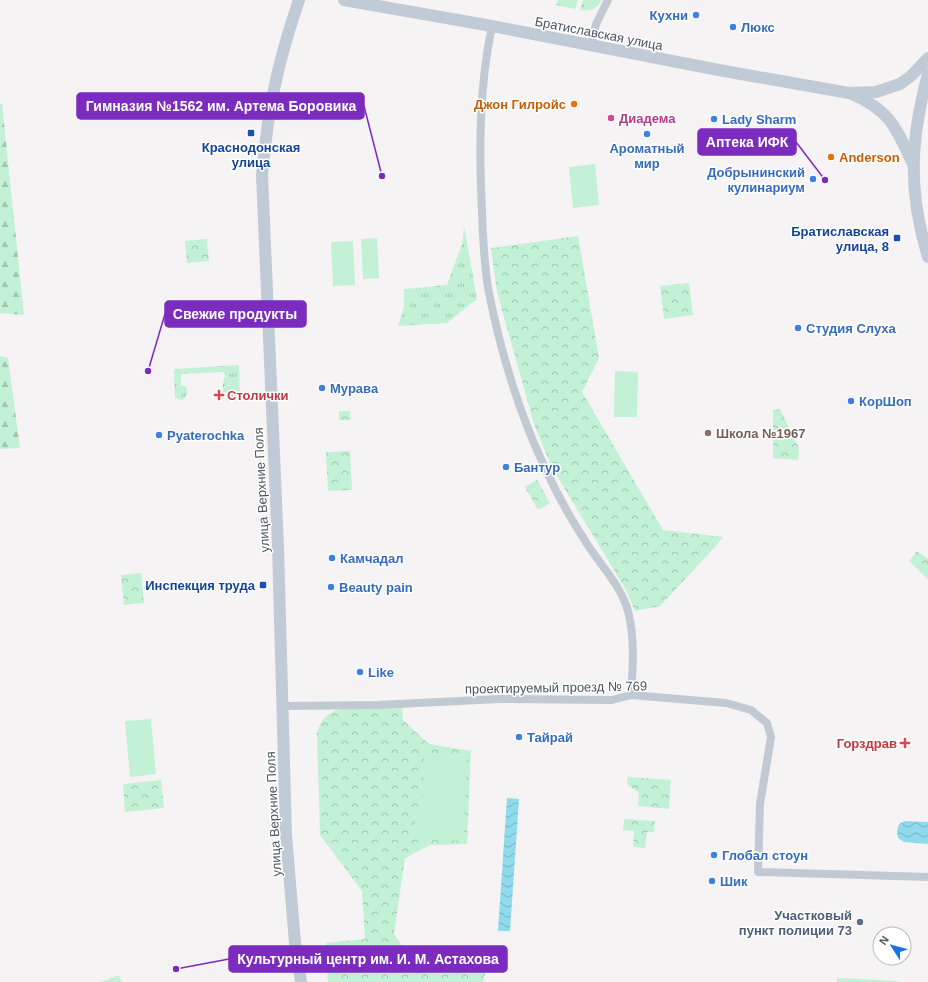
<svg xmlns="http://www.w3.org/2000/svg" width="928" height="982" viewBox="0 0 928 982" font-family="Helvetica,sans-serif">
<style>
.grass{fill:url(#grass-tufts)}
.forest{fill:url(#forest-firs)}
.park{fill:url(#park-crowns)}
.pitch{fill:#c3f1d5}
.water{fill:url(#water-waves)}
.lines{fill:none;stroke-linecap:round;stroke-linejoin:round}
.minor{stroke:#c1cad2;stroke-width:8}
.secondary{stroke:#c1cbd6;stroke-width:12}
.shop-dot{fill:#3f7fe0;stroke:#fff;stroke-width:1.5}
.food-dot{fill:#e8710a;stroke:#fff;stroke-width:1.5}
.hotel-dot{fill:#d1479c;stroke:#fff;stroke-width:1.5}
.transit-dot{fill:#1a4fb4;stroke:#fff;stroke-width:1.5}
.health-dot{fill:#e0444e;stroke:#fff;stroke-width:1.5}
.education-dot{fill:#8d6e63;stroke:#fff;stroke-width:1.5}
.service-dot{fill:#5c6f8a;stroke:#fff;stroke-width:1.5}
.labels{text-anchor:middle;stroke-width:3;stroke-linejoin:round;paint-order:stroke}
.shop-label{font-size:13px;font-weight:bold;fill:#366cbe;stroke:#fff;text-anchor:start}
.street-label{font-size:13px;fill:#4a5661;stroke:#fff}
.food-label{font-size:13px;font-weight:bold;fill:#c56008;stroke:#fff;text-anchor:end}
.hotel-label{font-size:13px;font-weight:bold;fill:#b23c85;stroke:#fff;text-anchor:start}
.transit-label{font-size:13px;font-weight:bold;fill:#164399;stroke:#fff;text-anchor:end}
.health-label{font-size:13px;font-weight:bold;fill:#be3a42;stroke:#fff;text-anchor:start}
.education-label{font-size:13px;font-weight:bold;fill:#785e54;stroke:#fff;text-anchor:start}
.service-label{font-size:13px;font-weight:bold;fill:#4e5e75;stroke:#fff;text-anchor:end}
.leader{fill:none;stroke:#7b2cbf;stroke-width:1.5}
.callout-dot{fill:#7b2cbf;stroke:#fff;stroke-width:1.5}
.callout{fill:#7b2cbf;stroke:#7b2cbf;stroke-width:1.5}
.callout-label{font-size:14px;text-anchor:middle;font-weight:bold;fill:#fff}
</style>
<defs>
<pattern id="grass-tufts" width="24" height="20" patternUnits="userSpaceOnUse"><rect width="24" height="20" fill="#c3f1d5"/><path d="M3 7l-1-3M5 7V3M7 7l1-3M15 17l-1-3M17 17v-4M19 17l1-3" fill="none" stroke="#a0c6b0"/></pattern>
<pattern id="forest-firs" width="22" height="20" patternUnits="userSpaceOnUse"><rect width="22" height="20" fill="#c3f1d5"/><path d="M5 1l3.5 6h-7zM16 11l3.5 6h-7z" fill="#a0c6b0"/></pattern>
<pattern id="park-crowns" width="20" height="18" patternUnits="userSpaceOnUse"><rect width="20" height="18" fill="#c3f1d5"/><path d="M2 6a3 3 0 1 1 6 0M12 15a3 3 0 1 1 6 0" fill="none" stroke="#a0c6b0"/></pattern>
<pattern id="water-waves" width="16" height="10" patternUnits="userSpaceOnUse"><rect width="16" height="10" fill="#90daee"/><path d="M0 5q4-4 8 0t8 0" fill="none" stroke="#78b4c4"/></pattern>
</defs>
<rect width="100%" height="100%" fill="#f5f3f3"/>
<path class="grass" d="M558 0H578L575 9 556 5Z
M583 0H602C596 10 591 11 580 10Z
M464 226 477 299 447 323 398 326 404 307V289L447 285 462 244Z
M239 365 240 400 228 401C221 394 222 384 225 376L223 372 181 374V386H186C187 392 188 397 182 400L175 398 174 369Z"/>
<path class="forest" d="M0 104H2L24 315 0 313Z
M0 356 8 358 20 448 0 449Z"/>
<path class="park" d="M578 236 599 358 582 392 663 530 723 537 715 547 660 606 635 611 626 590 551 466 534 424 497 292 491 248Z
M207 239 209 261 187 263 185 241Z
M689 283 693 315 664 319 660 286Z
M780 409 799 448 798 460 773 458V410Z
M339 411H350L351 420H339Z
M350 451 352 490 328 491 326 452Z
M537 480 550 503 538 510 525 487Z
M917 551 928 559V579L909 561Z
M141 573 144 603 124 605 121 575Z
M402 707 403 720 429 744 471 751 467 844 430 845 405 858 394 934 407 953 487 967 483 982H328L326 943 365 939 362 891 320 835 317 732C326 706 345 708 368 707 379 707 391 707 402 707Z
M628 777 671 780 669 809 638 806 639 793 627 784Z
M161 780 164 808 125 812 123 784Z
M624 819 655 821 654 832H647L645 848 633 847 634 831 623 830Z
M119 975 122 982H101Z
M837 978 898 981V982H837Z"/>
<path class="pitch" d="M595 164 599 205 573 208 569 167Z
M377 238 379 278 363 279 361 239Z
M353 241 355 285 333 286 331 242Z
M615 371 638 372 637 417H614Z
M151 719 156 774 130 777 125 721Z
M424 753 467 755 463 841 414 839 416 808H422Z"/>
<path class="water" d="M507 798 519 799 510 931H498Z
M905 821 928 822V844L904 842 898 838 897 831 899 824Z"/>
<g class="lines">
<path class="minor" d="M492 26C479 87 479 150 482 212 483 239 484 267 489 293 501 353 519 413 545 468 556 492 569 516 584 539 598 563 620 583 628 611 635 637 633 668 631 695
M591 46 596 24 608 0
M283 706 378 705 499 699 612 700 631 695 726 703 751 710 767 723 771 737 760 804 758 872 928 877"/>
<path class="secondary" d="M299 0C286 38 275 78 269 117 266 136 264 156 262 175L278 547 286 835 295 943 301 982
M344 0 492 26 724 71 849 93 876 92 900 84 911 76 928 58
M928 74C910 140 908 192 928 257
M852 94C891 111 896 128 913 164"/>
</g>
<g class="shop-dot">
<circle cx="696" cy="15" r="4"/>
<circle cx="733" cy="27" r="4"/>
<circle cx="714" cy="119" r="4"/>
<circle cx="647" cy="134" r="4"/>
<circle cx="813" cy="179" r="4"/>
<circle cx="798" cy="328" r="4"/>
<circle cx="322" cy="388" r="4"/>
<circle cx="851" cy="401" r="4"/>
<circle cx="159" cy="435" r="4"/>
<circle cx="506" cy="467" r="4"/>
<circle cx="332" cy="558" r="4"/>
<circle cx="331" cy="587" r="4"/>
<circle cx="360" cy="672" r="4"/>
<circle cx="519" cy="737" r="4"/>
<circle cx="714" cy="855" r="4"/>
<circle cx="712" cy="881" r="4"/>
</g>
<g class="food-dot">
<circle cx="574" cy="104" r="4"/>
<circle cx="831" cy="157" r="4"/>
</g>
<circle class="hotel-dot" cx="611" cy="118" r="4"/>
<g class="transit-dot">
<rect x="247" y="129" width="8" height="8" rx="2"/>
<rect x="893" y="234" width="8" height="8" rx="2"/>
<rect x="259" y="581" width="8" height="8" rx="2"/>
</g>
<g class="health-dot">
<path d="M217 389h4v4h4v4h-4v4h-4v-4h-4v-4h4z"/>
<path d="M903 737h4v4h4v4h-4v4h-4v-4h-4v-4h4z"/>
</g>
<circle class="education-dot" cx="708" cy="433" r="4"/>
<circle class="service-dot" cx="860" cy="922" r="4"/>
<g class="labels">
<g class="shop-label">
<text x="688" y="20" text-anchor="end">Кухни</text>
<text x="741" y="32">Люкс</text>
<text x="722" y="124">Lady Sharm</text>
<text x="647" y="153" text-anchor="middle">Ароматный<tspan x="647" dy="15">мир</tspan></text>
<text x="805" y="177" text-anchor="end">Добрынинский<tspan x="805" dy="15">кулинариум</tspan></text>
<text x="806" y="333">Студия Слуха</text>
<text x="330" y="393">Мурава</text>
<text x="859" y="406">КорШоп</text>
<text x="167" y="440">Pyaterochka</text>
<text x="514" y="472">Бантур</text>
<text x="340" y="563">Камчадал</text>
<text x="339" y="592">Beauty pain</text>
<text x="368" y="677">Like</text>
<text x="527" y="742">Тайрай</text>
<text x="722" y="860">Глобал стоун</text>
<text x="720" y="886">Шик</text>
</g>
<g class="street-label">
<text transform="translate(599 33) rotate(11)" y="5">Братиславская улица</text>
<text transform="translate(261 490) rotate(-93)" y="5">улица Верхние Поля</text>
<text transform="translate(556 687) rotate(-1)" y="5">проектируемый проезд № 769</text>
<text transform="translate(273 814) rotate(-93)" y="5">улица Верхние Поля</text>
</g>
<g class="food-label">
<text x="566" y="109">Джон Гилройс</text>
<text x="839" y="162" text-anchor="start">Anderson</text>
</g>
<g class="hotel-label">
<text x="619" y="123">Диадема</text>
</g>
<g class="transit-label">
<text x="251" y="152" text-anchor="middle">Краснодонская<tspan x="251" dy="15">улица</tspan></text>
<text x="889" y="236">Братиславская<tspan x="889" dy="15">улица, 8</tspan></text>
<text x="255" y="590">Инспекция труда</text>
</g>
<g class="health-label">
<text x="227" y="400">Столички</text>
<text x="897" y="748" text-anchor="end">Горздрав</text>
</g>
<g class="education-label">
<text x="716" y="438">Школа №1967</text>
</g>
<g class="service-label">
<text x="852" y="920">Участковый<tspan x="852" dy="15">пункт полиции 73</tspan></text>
</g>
</g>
<path class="leader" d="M382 176L364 106M825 180L796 142M148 371L165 314M176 969L229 959"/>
<g class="callout-dot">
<circle cx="382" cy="176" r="4"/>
<circle cx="825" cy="180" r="4"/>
<circle cx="148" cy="371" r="4"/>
<circle cx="176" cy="969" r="4"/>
</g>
<g class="callout">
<rect x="77" y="93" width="287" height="26" rx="4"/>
<rect x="698" y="129" width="98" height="26" rx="4"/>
<rect x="165" y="301" width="141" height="26" rx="4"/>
<rect x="229" y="946" width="278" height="26" rx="4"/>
</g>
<g class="callout-label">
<text x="221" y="111">Гимназия №1562 им. Артема Боровика</text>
<text x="747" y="147">Аптека ИФК</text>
<text x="235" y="319">Свежие продукты</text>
<text x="368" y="964">Культурный центр им. И. М. Астахова</text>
</g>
<g transform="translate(892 946) rotate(306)"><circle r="19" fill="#ffffff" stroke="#b7bbc0"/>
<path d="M0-3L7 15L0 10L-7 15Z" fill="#1a73e8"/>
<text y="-6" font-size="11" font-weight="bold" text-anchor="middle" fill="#4a5661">N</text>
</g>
</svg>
